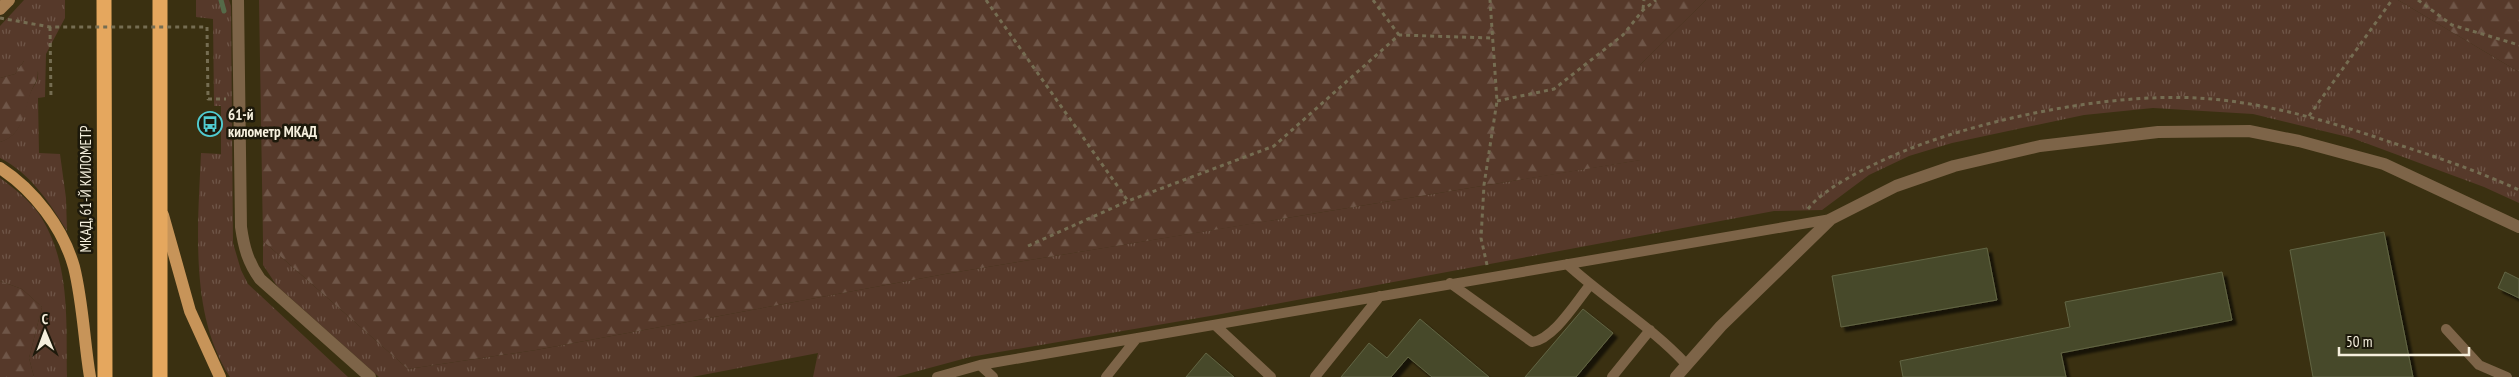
<svg xmlns="http://www.w3.org/2000/svg" width="2519" height="377" viewBox="0 0 2519 377" font-family="'PT Sans Narrow',sans-serif">
<style>
.grass{fill:url(#grass-tufts)}
.forest{fill:url(#forest-firs)}
.lines{fill:none;stroke-linecap:round;stroke-linejoin:round}
.stream{stroke:#556a49;stroke-width:5}
.building{fill:#474a2a;stroke:#626544;filter:url(#shadow)}
.path{stroke:#756d52;stroke-width:3;stroke-dasharray:4 4;stroke-linecap:butt}
.lane{stroke:#7d6448;stroke-width:10}
.street{stroke:#7d6448;stroke-width:12}
.secondary{stroke:#a77f52;stroke-width:12}
.primary{stroke:#c79459;stroke-width:12}
.highway{stroke:#e5a75e;stroke-width:15}
.path-bridge{stroke:#756d52;stroke-width:3;stroke-dasharray:4 4;stroke-linecap:butt}
.labels{text-anchor:middle;stroke-width:5;stroke-linejoin:round;paint-order:stroke}
.poi-label{font-size:15px;font-weight:bold;fill:#f5efdd;stroke:#1d190b;text-anchor:start}
.street-label{font-size:15px;fill:#f5efdd;stroke:#1d190b}
</style>
<defs>
<pattern id="grass-tufts" width="24" height="20" patternUnits="userSpaceOnUse" patternTransform="scale(1.25)"><rect width="24" height="20" fill="#56392a"/><path d="M3 7l-1-3M5 7V3M7 7l1-3M15 17l-1-3M17 17v-4M19 17l1-3" fill="none" stroke="#6f5648"/></pattern>
<pattern id="forest-firs" width="22" height="20" patternUnits="userSpaceOnUse" patternTransform="scale(1.25)"><rect width="22" height="20" fill="#56392a"/><path d="M5 1l3.5 6h-7zM16 11l3.5 6h-7z" fill="#6f5648"/></pattern>
<filter id="shadow"><feDropShadow dx="4.5" dy="4.5" stdDeviation="1" flood-color="#0009"/></filter>
</defs>
<rect width="100%" height="100%" fill="#3a3011"/>
<path class="grass" d="M24 0H65V18L46 54 45 97 38 98 39 153 60 154 66 198 67 231C50 203 30 173 0 158V142C23 135 23 113 30 94 33 85 39 82 38 72L24 61 15 74 0 78V26Z
M196 0H229L231 6 233 243 241 270 248 284 348 377H230C189 315 198 224 201 153L221 154V106H214L213 19 196 17Z
M1706 0H2398L2519 72V203L2484 187 2352 138 2253 114 2153 108 2084 115 1952 143 1909 156 1869 175 1822 210 1774 211 1216 315 970 357 896 377H813L818 353 692 377H379L277 286 263 265V241L408 369 536 350 945 274 1640 160V65Z
M0 178C14 188 29 200 39 214 71 262 66 322 67 377H34L29 358 42 307 22 289 0 281Z"/>
<path class="forest" d="M259 0H1706L1640 65 1641 160 945 274 536 350 408 369 263 241Z
M2398 0H2519V72Z
M24 61H32L37 65C40 82 34 81 30 95 24 114 22 136 0 142V78L15 74Z
M0 281 22 289 42 307 29 358 34 377H0Z"/>
<g class="lines">
<path class="stream" d="M221 0 224 11"/>
</g>
<path class="building" d="M2384 232 2413 377H2313L2290 250Z
M1987 248 1997 300 1841 327 1832 276Z
M2222 272 2232 320 2061 353 2066 377H1903L1900 361 2070 327 2065 302Z
M2505 272 2519 279V298L2498 288Z
M1583 309 1613 333 1576 377H1525Z
M1420 319 1489 377H1432L1408 357 1391 377H1341L1369 343 1387 358Z
M1206 353 1234 377H1186Z"/>
<g class="lines">
<path class="path" d="M986 0 1128 201
M1373 0 1399 35
M2418 0 2452 25 2519 45
M1643 9 1644 0
M50 27 51 99
M207 27 208 99H226
M1497 101 1554 89 1623 35 1643 10 1656 0
M2309 116 2392 0
M1808 209C1827 183 1894 154 1925 143 2007 114 2125 91 2212 99 2276 105 2338 124 2399 145 2440 158 2480 172 2519 190
M1028 246 1128 201 1274 146 1399 35 1492 38
M1487 265 1481 238 1484 185 1497 101 1490 0"/>
<path class="lane" d="M1567 264C1605 299 1651 326 1686 364
M1450 283 1532 342C1554 339 1576 302 1590 285
M1215 325 1271 377
M2446 329 2479 365 2507 377
M980 365 993 377
M937 377 980 365 1831 219
M1106 377 1137 338
M1315 377 1380 296
M1612 377 1650 330"/>
<path class="street" d="M238 0 241 227C244 248 248 262 260 279L370 377
M1676 377 1721 326 1831 219 1896 186 1954 166 2040 146 2158 132 2249 131 2299 141 2384 164 2519 227"/>
<path class="secondary" d="M0 9 9 0"/>
<path class="primary" d="M0 168C34 190 63 228 74 267 83 303 84 341 90 377
M163 215 190 311 220 377"/>
<path class="highway" d="M104 0 105 377
M160 377V0"/>
<path class="path-bridge" d="M0 18 50 27H207"/>
</g>
<defs>
<symbol id="bus-ring" viewBox="-11 -11 22 22"><circle r="9.5" fill="#1d190b" stroke="#51ccd1" stroke-width="1.5"/><path d="M-5-6H5V4H4V6H2V4H-2V6H-4V4H-5ZM-3.5-4V0h7V-4ZM-3.5 1.2v1.5H-2V1.2ZM2 1.2v1.5H3.5V1.2Z" fill="#51ccd1"/></symbol>
</defs>
<g fill-rule="evenodd">
<use href="#bus-ring" x="196" y="110" width="28" height="28"/>
</g>
<g class="labels">
<g class="poi-label">
<text x="228" y="120">61-й<tspan x="228" dy="17">километр МКАД</tspan></text>
</g>
<g class="street-label">
<text transform="translate(86 189) rotate(-90)" y="5">МКАД, 61-Й КИЛОМЕТР</text>
</g>
</g>
<g transform="translate(45 332) rotate(359)" stroke="#1d190b" stroke-width="4" paint-order="stroke">
<path d="M0-4L9 19L0 12L-9 19Z" fill="#f5efdd"/>
<text y="-8" font-size="14" font-weight="bold" text-anchor="middle" fill="#f5efdd">С</text>
</g>
<path d="M2339 347v8h130v-8" fill="none" stroke="#f5efdd" stroke-width="2.5"/>
<text x="2346" y="347" font-size="15" fill="#f5efdd" stroke="#1d190b" stroke-width="4" paint-order="stroke">50 m</text>
</svg>
